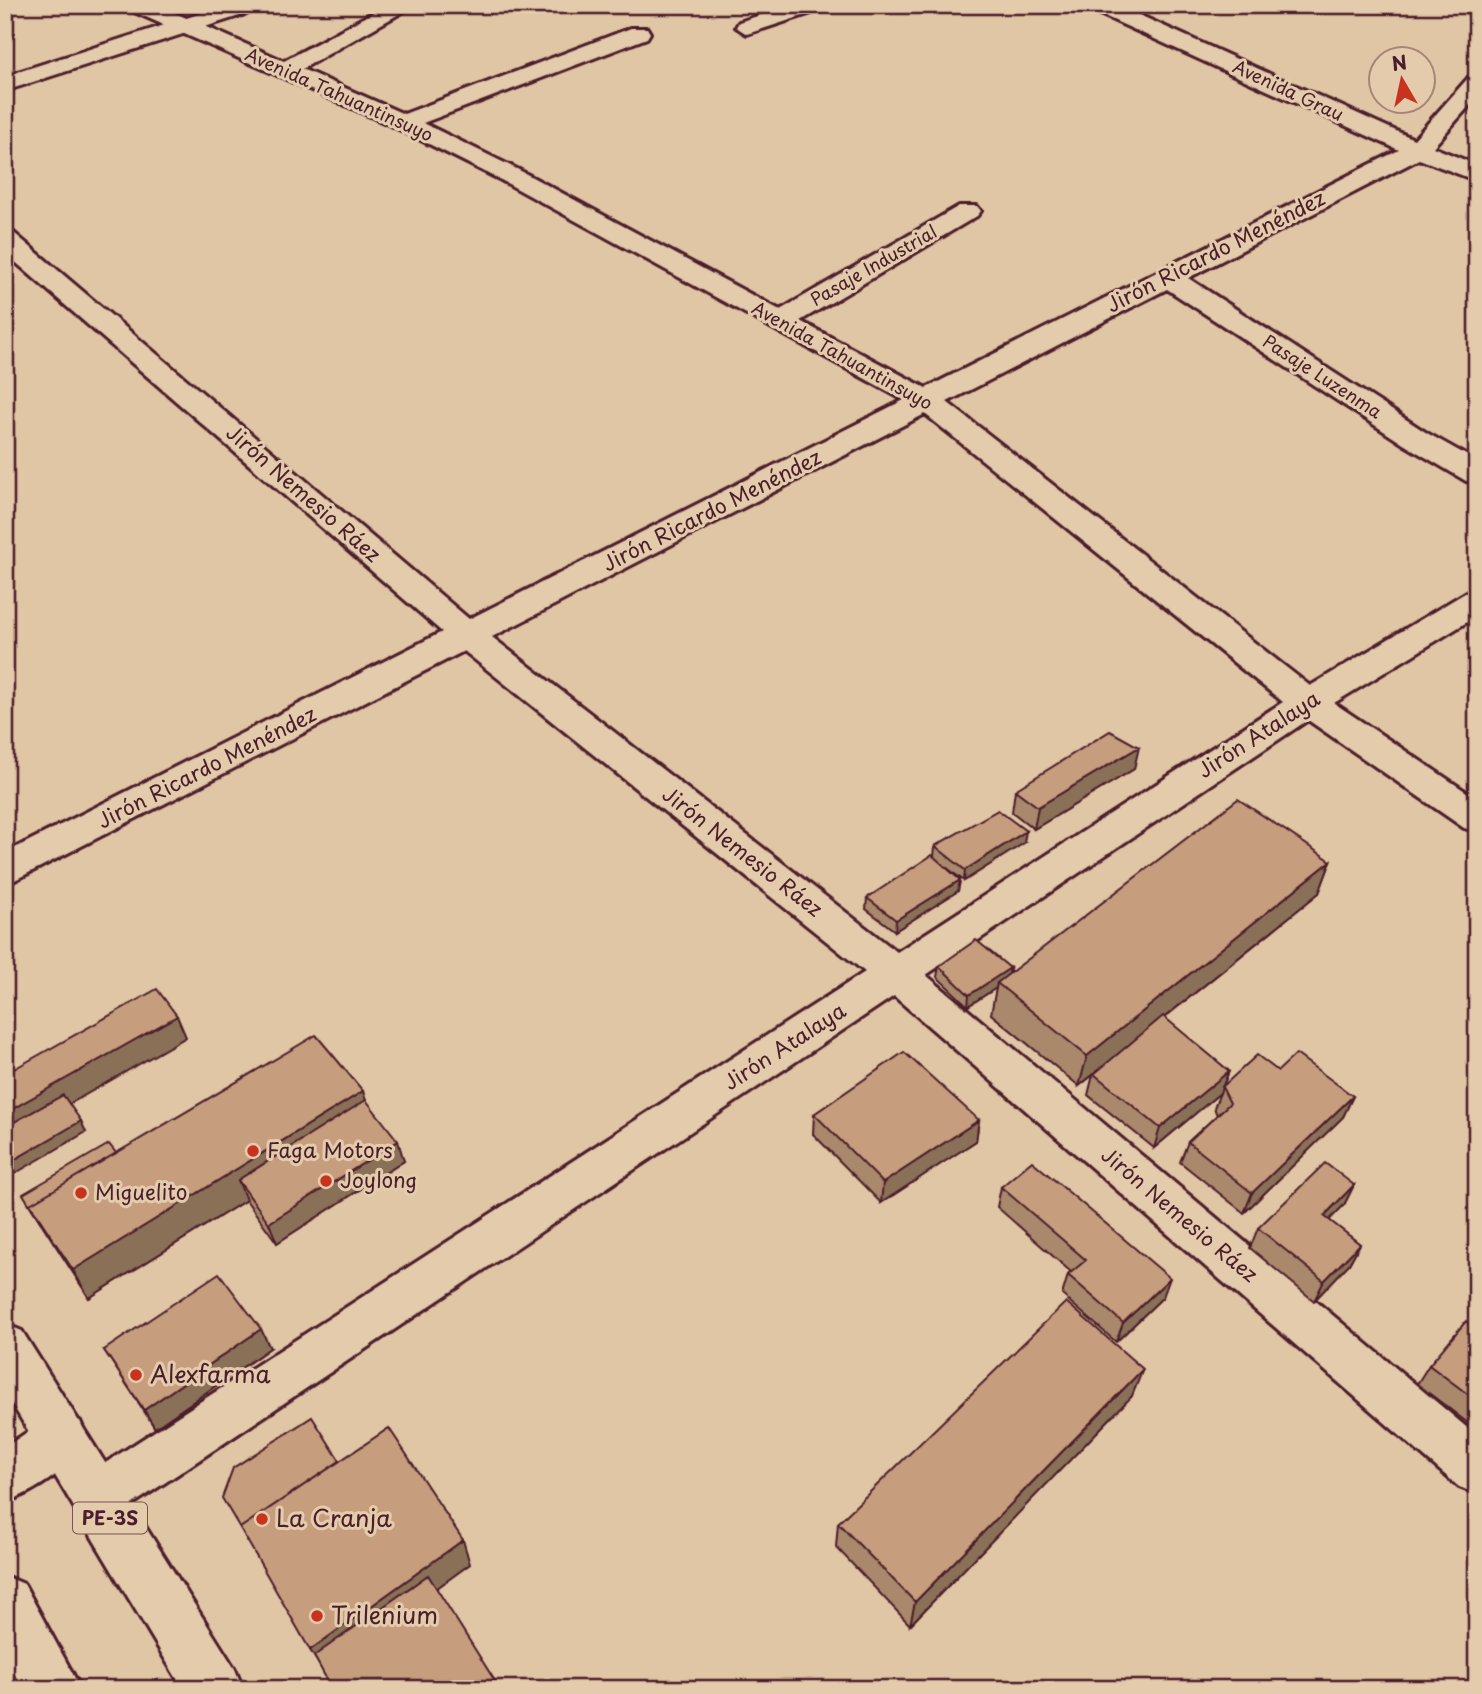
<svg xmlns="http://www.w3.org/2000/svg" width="1482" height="1694" viewBox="0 0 1482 1694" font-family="'Playpen Sans',sans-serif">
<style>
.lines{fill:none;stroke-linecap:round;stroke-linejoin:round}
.minor-casing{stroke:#4a1f2b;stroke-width:6}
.major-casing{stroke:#4a1f2b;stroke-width:6}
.highway-casing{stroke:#4a1f2b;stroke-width:6}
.minor{fill:#e3cbac;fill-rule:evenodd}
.major{fill:#e3cbac;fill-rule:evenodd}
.highway{fill:#e3cbac;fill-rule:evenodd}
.wall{fill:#aa886c;stroke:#4a1f2b;stroke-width:2}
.shaded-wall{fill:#8b6f58;stroke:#4a1f2b;stroke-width:2}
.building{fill:#c69e7e;stroke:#4a1f2b;stroke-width:2}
.poi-dot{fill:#c8321e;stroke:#e3cbac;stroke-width:2.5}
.labels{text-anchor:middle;stroke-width:6;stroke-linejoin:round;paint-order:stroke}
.far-street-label{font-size:18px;fill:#4a1f2b;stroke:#e3cbac}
.shield{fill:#e3cbac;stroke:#785352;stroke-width:2}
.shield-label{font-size:19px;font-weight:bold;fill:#4a1f2b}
.street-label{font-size:21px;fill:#4a1f2b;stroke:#e3cbac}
.poi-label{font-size:21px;fill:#4a1f2b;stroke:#e3cbac;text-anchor:start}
.near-poi-label{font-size:24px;fill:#4a1f2b;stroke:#e3cbac;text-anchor:start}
</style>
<rect width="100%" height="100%" fill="#e1c6a5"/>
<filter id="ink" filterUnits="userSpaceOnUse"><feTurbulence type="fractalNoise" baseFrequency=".0143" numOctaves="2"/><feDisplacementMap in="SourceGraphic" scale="14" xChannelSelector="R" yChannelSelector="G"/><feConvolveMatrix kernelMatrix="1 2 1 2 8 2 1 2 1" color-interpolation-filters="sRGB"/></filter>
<g filter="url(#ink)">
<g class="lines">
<defs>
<path id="minor" d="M127 5H157L284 61 387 5H415L302 69 404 114 631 28H647L650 33 647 38 423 123 519 170 780 310 959 206H977L981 211 977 216 800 321 926 388 1399 150 1091 10 1088 5H1117L1414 139 1469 77 1477 75V97L1433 147 1477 165V181L1419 159 1188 278 1427 433 1477 461V483L1466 481 1405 445 1167 289 947 402 1310 686 1465 593 1477 590V616L1334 703 1477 799V832L1464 828 1308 720 926 975 1477 1436V1494L1459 1487 894 996 115 1516 97 1524 79 1516 71 1498 79 1480 865 972 464 651 5 885V853L442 632 5 253V231L14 233 469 619 904 400 501 180 395 127 130 10ZM925 414 1283 702 897 952 492 637Z
M791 5H824L821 10 747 34 736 27 739 22Z
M62 1414 80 1421 87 1438C74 1468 35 1491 5 1503V1447L44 1421Z"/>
<path id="major" d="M227 5H261L258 10 5 91V76Z"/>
<path id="highway" d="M5 1324 22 1331 235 1669 243 1689H183L5 1392Z
M5 1576 24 1584 81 1689H23L5 1657Z"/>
</defs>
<use href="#minor" class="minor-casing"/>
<use href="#major" class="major-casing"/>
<use href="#highway" class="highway-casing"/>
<use href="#minor" class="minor"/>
<use href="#major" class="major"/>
<use href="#highway" class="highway"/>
</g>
<path class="wall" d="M1134 769 1034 829 1012 812 1015 790Z
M1024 843 964 881 942 864 960 880 958 891 895 931 866 909 867 898 934 857 935 846Z
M1331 861 1319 893 1164 1018 1229 1071 1223 1086 1278 1071 1353 1096 1343 1117 1244 1213 1180 1162 1188 1142 1217 1115 1214 1108 1220 1093 1154 1148 1088 1095 1093 1075 1079 1086 991 1014 996 988 968 1006 937 977 939 966 1010 968 1009 973Z
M366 1100 404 1161 277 1243 246 1200 89 1298 29 1204 116 1153Z
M814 1114 979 1120 976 1141 881 1203 813 1134Z
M1354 1185 1344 1205 1329 1220 1360 1244 1349 1264 1314 1301 1250 1248 1258 1228Z
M1001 1187 1163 1297 1116 1342 1062 1295 1068 1275 1071 1272 997 1207Z
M1477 1331V1430L1417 1384 1429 1365Z
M270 1348 155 1428 104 1350Z
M1132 1396 910 1625 836 1547 838 1523Z"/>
<path class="shaded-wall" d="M1139 747 1134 769 1034 829 1038 807Z
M1026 831 1024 843 964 881 965 870Z
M1331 861 1319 893 1079 1086 1087 1056Z
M960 880 958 891 895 931 896 920Z
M1010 968 1008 979 997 983 996 988 968 1006 969 995Z
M177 1016 186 1037 5 1141V1113Z
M1229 1071 1220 1093 1154 1148 1160 1128Z
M363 1091 372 1121 238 1180 246 1200 89 1298 73 1270Z
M1353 1096 1343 1117 1244 1213 1252 1193Z
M979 1120 976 1141 881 1203 883 1183Z
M81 1121 86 1132 9 1177 5 1171V1165Z
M398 1141 404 1161 277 1243 269 1223Z
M1354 1185 1344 1205 1314 1236 1324 1216Z
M1360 1244 1349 1264 1314 1301 1324 1281Z
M1170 1278 1163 1297 1116 1342 1123 1323Z
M261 1329 270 1348 155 1428 144 1410Z
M1143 1369 1132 1396 910 1625 915 1602Z
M463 1540 470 1564 323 1671 310 1650Z"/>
<path class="building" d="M1110 731 1139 747 1038 807 1015 790Z
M1238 799 1331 861 1087 1056 997 983Z
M998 810 1026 831 965 870 935 846Z
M932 855 960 880 896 920 867 898Z
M976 940 1010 968 969 995 939 966Z
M157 989 177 1016 5 1113V1074Z
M1163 1016 1229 1071 1160 1128 1094 1074Z
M316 1035 363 1091 73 1270 30 1204Z
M904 1052 979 1120 883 1183 814 1114Z
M1296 1054 1353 1096 1252 1193 1188 1142 1230 1103 1222 1087 1257 1055 1278 1071Z
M63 1095 81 1121 5 1165V1127Z
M366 1100 398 1141 269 1223 238 1180Z
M109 1144 116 1153 30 1204 41 1223 23 1194Z
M1032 1161 1170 1278 1123 1323 1068 1275 1086 1260 1001 1187Z
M1325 1163 1354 1185 1324 1216 1360 1244 1324 1281 1258 1228Z
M219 1273 261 1329 144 1410 104 1350Z
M1066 1302 1143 1369 915 1602 838 1523Z
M1466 1321 1477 1331V1401L1429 1365Z
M312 1417 340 1461 240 1528 222 1498 233 1468Z
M389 1428 463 1540 310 1650 240 1528Z
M428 1575 500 1689H332L314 1656Z"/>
</g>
<g class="poi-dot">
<circle cx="253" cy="1151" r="7"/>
<circle cx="326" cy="1181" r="7"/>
<circle cx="81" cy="1193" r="7"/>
<circle cx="136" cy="1375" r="7"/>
<circle cx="262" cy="1519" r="7"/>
<circle cx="317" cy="1616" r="7"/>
</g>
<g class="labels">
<g class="far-street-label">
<text transform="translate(1288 91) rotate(25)" y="6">Avenida Grau</text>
<text transform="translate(339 95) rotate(24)" y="6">Avenida Tahuantinsuyo</text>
<text transform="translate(874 266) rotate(-30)" y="6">Pasaje Industrial</text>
<text transform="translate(842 356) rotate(29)" y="6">Avenida Tahuantinsuyo</text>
<text transform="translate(1322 377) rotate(33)" y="6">Pasaje Luzenma</text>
</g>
<rect class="shield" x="73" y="1502.5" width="74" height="31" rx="5"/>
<g class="shield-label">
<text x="110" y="1525">PE-3S</text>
</g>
<g class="street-label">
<text transform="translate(1216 252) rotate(-27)" y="7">Jirón Ricardo Menéndez</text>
<text transform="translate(303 494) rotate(41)" y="7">Jirón Nemesio Ráez</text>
<text transform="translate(712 511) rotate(-27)" y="7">Jirón Ricardo Menéndez</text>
<text transform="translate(1259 735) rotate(-33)" y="7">Jirón Atalaya</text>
<text transform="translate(207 768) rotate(-27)" y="7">Jirón Ricardo Menéndez</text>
<text transform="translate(742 852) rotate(38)" y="7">Jirón Nemesio Ráez</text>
<text transform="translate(785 1047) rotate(-33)" y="7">Jirón Atalaya</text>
<text transform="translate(1179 1215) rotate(40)" y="7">Jirón Nemesio Ráez</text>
</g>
<g class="poi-label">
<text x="267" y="1158">Faga Motors</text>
<text x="340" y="1188">Joylong</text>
<text x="95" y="1200">Miguelito</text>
</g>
<g class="near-poi-label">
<text x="150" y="1383">Alexfarma</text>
<text x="276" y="1527">La Cranja</text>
<text x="331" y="1624">Trilenium</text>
</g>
</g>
<rect width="1482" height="1694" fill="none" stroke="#e3cbac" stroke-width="28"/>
<rect x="14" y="14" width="1454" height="1666" fill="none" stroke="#4a1f2b" stroke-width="2.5" filter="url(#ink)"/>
<g transform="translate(1402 80) rotate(351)"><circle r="33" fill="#e3cbac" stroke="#a68678" stroke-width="2"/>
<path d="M0-5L12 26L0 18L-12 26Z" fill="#c8321e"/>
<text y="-10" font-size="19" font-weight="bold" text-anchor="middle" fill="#4a1f2b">N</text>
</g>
</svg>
